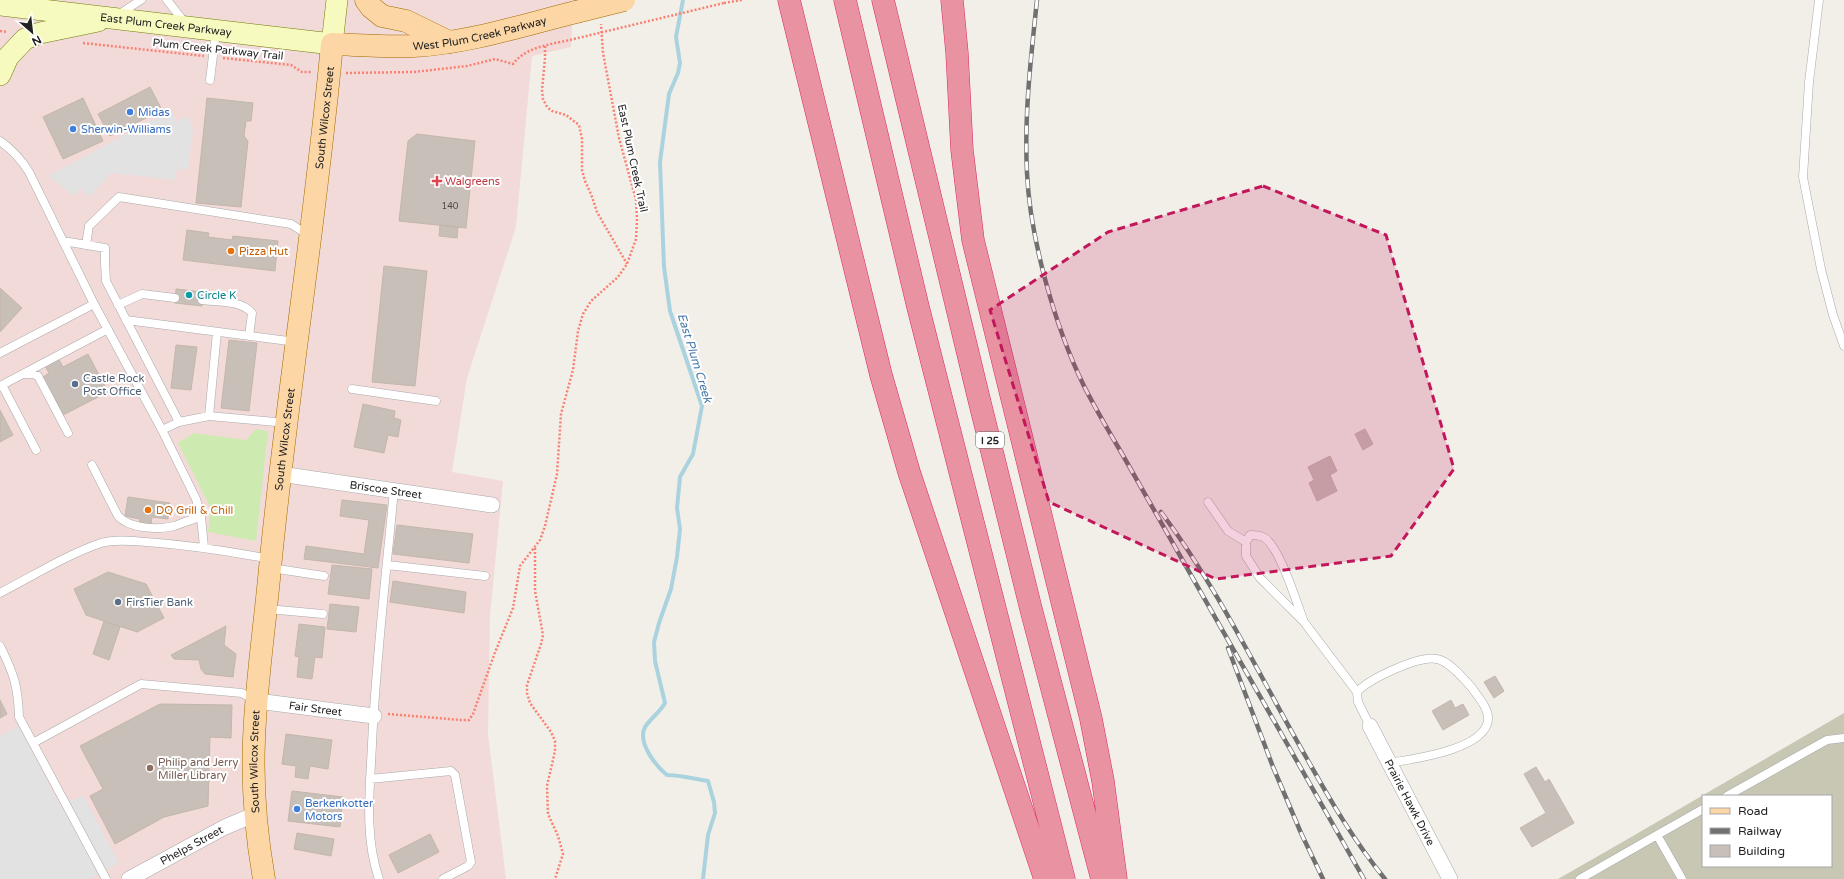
<svg xmlns="http://www.w3.org/2000/svg" width="1844" height="879" viewBox="0 0 1844 879" font-family="'Varela Round',sans-serif">
<style>
.commercial{fill:#f2dad9}
.construction{fill:#c7c7b4;fill-rule:evenodd}
.grass{fill:#cdebb0}
.parking{fill:#e2e2e2}
.lines{fill:none;stroke-linecap:round;stroke-linejoin:round}
.stream{stroke:#aad3df;stroke-width:4}
.building{fill:#c7bfb8;stroke:#c4b6ab}
.lane-casing{stroke:#a9a9a9;stroke-width:9}
.street-casing{stroke:#a9a9a9;stroke-width:16}
.secondary-casing{stroke:#707d05;stroke-width:22}
.primary-casing{stroke:#a06b00;stroke-width:23}
.highway-casing{stroke:#dc2a67;stroke-width:23}
.path{stroke:#fa8072;stroke-width:2.5;stroke-dasharray:2 2;stroke-linecap:butt}
.lane{stroke:#fff;stroke-width:8}
.street{stroke:#fff;stroke-width:15}
.secondary{stroke:#f7fabf;stroke-width:21}
.primary{stroke:#fcd6a4;stroke-width:22}
.highway{stroke:#e892a2;stroke-width:22}
.rail-casing{stroke:#707070;stroke-width:4.5}
.rail{stroke:#fff;stroke-width:3;stroke-dasharray:9;stroke-linecap:butt}
.primary-bridge-casing{stroke:#a06b00;stroke-width:23;stroke-linecap:butt}
.path-bridge{stroke:#fa8072;stroke-width:2.5;stroke-dasharray:2 2;stroke-linecap:butt}
.primary-bridge{stroke:#fcd6a4;stroke-width:22}
.marked{fill:#c2185b;fill-opacity:0.2;stroke:#c2185b;stroke-width:3;stroke-dasharray:8 5;stroke-linejoin:round}
.shop-dot{fill:#3f7fe0;stroke:#fff;stroke-width:1.5}
.health-dot{fill:#e0444e;stroke:#fff;stroke-width:1.5}
.food-dot{fill:#e8710a;stroke:#fff;stroke-width:1.5}
.culture-dot{fill:#0f9aa8;stroke:#fff;stroke-width:1.5}
.service-dot{fill:#5c6f8a;stroke:#fff;stroke-width:1.5}
.education-dot{fill:#8d6e63;stroke:#fff;stroke-width:1.5}
.labels{text-anchor:middle;stroke-width:4;stroke-linejoin:round;paint-order:stroke}
.number-label{font-size:9px;fill:#4b4948}
.shield{fill:#fff;stroke:#646464;stroke-width:1}
.shield-label{font-size:10px;font-weight:bold;fill:#222}
.street-label{font-size:11px;fill:#222;stroke:#fff}
.shop-label{font-size:11px;fill:#366cbe;stroke:#fff;text-anchor:start}
.health-label{font-size:11px;fill:#be3a42;stroke:#fff;text-anchor:start}
.food-label{font-size:11px;fill:#c56008;stroke:#fff;text-anchor:start}
.culture-label{font-size:11px;fill:#0d838f;stroke:#fff;text-anchor:start}
.service-label{font-size:11px;fill:#4e5e75;stroke:#fff;text-anchor:start}
.education-label{font-size:11px;fill:#785e54;stroke:#fff;text-anchor:start}
.water-label{font-size:12px;font-style:italic;fill:#4a7aab;stroke:#fff}
</style>
<rect width="100%" height="100%" fill="#f2efe9"/>
<path class="commercial" d="M0 0H573L571 47 532 56 516 227 467 378 452 472 503 481 490 616 488 734 506 879H0Z"/>
<path class="construction" d="M1844 713V879H1558L1633 836ZM1703 796H1831V866H1703Z"/>
<path class="grass" d="M256 429 268 431 256 541 208 532 211 509 178 443 194 433 246 440Z"/>
<path class="parking" d="M171 110 177 122 187 116 193 129 188 169H177L175 180 111 173 90 197 80 189 75 196 48 176Z
M19 726 60 806 83 795 119 863 89 879H0V736Z"/>
<g class="lines">
<path class="stream" d="M683 0 676 37 680 63 678 73 669 94 660 162 664 267 670 311 702 406 693 454 680 477 677 508 680 529 677 557 671 589 659 623 654 642 655 661 665 703C660 712 650 719 645 727 637 743 656 766 667 775 681 775 694 779 708 781L714 802 715 813 708 835 703 879"/>
</g>
<path class="building" d="M150 87 162 110 110 136 98 114Z
M83 98 103 141 63 159 43 117Z
M207 98 253 103 251 121H246L244 136 248 141 241 207 196 203Z
M417 134 475 141 466 228 399 221 408 141Z
M440 225 458 227 457 238 439 236Z
M187 230 209 233 208 237 232 240 233 236 278 241 275 271 183 260Z
M384 266 427 271 415 386 372 382Z
M0 288 22 308 0 332Z
M176 289 203 292 202 306 175 303Z
M229 340 257 343 249 411 221 408Z
M176 345 197 347 191 390 171 388Z
M88 354 108 392 63 415 43 377 49 373 44 364 57 356 63 367Z
M363 404 395 411 394 418 401 420 398 437 388 435 384 453 354 447Z
M0 410 13 435 0 442Z
M1365 429 1373 444 1363 450 1355 434Z
M1330 456 1337 471 1330 475 1337 491 1317 501 1309 483 1314 480 1308 467Z
M128 497 170 503 168 519 152 517 151 524 139 523 140 519 125 516Z
M342 500 387 505 378 568 304 559 306 546 364 554 369 520 340 516Z
M397 525 473 534 469 563 393 554Z
M332 565 372 569 369 599 328 594Z
M108 572 146 584 164 618 137 632 86 615 74 589Z
M393 581 466 592 464 613 390 602Z
M330 604 359 607 356 632 327 629Z
M104 621 120 627 109 660 93 654Z
M299 624 325 627 322 658 315 657 312 679 297 677 299 657 295 656Z
M226 626 224 645 236 654 233 677 205 674 201 669 199 660 174 659 171 655Z
M1495 676 1504 691 1494 698 1484 682Z
M0 700 7 714 0 718Z
M1451 700 1455 708 1463 704 1469 715 1443 730 1432 711Z
M160 704 232 705 231 738 210 737 208 806 164 817 115 844 90 796 103 789 80 746Z
M286 734 332 740 328 769 310 766 308 779 295 777 296 766 282 764Z
M1536 767 1545 782 1549 779 1574 823 1532 847 1520 828 1546 813 1524 774Z
M292 791 343 797 340 827 288 821Z
M297 833 334 839 331 856 294 849Z
M430 834 439 852 398 873 389 855Z"/>
<g class="lines">
<defs>
<path id="lane" d="M167 0 185 23
M1819 0 1809 82 1803 177 1821 269 1833 315 1844 346
M118 15 141 0
M210 80 216 31
M0 141C13 150 21 159 29 172L94 304 162 430 196 499 201 517 204 547
M63 241 105 248V263L106 281 179 422
M86 245 89 226 119 197 291 224 308 235
M202 300C219 302 240 300 252 313L249 336
M118 305 142 294 175 298
M126 320 296 342
M0 353 94 304
M24 374H33L38 376 68 433
M2 385 108 329
M0 386 2 385 36 450
M352 389 436 401
M209 416 217 332
M162 430 179 422 209 416 286 423
M92 465 118 516C130 529 158 530 174 526 183 523 192 519 201 517
M1208 502 1228 531 1246 542
M387 565 485 576
M271 568 324 576
M0 593C33 576 66 555 101 543 115 539 132 541 146 542 189 545 228 551 270 559
M267 609 323 614
M1304 622C1297 604 1279 544 1263 537 1259 535 1254 535 1250 535L1246 542V556L1260 578 1304 622 1357 692
M0 646C14 674 18 686 19 717L106 879
M1370 726 1358 702 1357 692C1369 679 1419 655 1437 659 1449 661 1464 679 1472 688 1478 697 1489 708 1488 720 1485 750 1412 759 1389 763
M33 743 141 684 242 693 254 700
M370 779 451 771 455 775 471 862 468 866 443 879
M1727 796 1827 740 1844 738
M379 879C364 836 370 789 372 744 376 659 386 575 394 490
M1580 879 1657 835
M1682 879 1657 835 1703 809"/>
<g id="street">
<path id="s1" d="M280 474 492 505"/>
<path id="s2" d="M257 701 374 716"/>
<path id="s3" d="M1370 726 1450 879"/>
<path id="s4" d="M129 879 225 827 256 814"/>
</g>
<g id="secondary">
<path id="s5" d="M0 5 332 44 337 0"/>
<path d="M0 75 8 57 25 39 40 33 98 21"/>
</g>
<g id="primary">
<path d="M366 0 371 7 382 16 406 21 449 42"/>
<path id="s6" d="M264 879C256 833 252 787 254 740 256 683 265 625 270 568 287 393 316 219 332 44 360 45 387 47 414 46 469 43 523 25 576 12"/>
</g>
<path id="highway" d="M789 0 881 375 909 472 1045 879
M845 0 918 307 1064 879
M883 0 978 395 1031 609 1102 879
M952 0 957 53 962 150 973 240 1091 719 1103 781 1116 879"/>
</defs>
<use href="#lane" class="lane-casing"/>
<use href="#street" class="street-casing"/>
<use href="#secondary" class="secondary-casing"/>
<use href="#primary" class="primary-casing"/>
<use href="#highway" class="highway-casing"/>
<path class="path" d="M724 3 742 0
M0 31 7 32
M83 43 204 56
M545 46V58L542 90 543 99 547 107 552 111 566 115 579 125 582 139V170L585 181 591 194 597 212 627 264
M223 58 291 65 302 72H311
M346 73 414 72 467 66 495 59 513 64C526 46 554 44 574 39
M535 548V591L543 635 541 644 527 685V693L530 703 551 732 555 741V751L547 786 548 814 558 836 563 854 555 879
M388 714 461 720H469L473 714 494 655 513 608 520 566 540 540 545 526 557 474 561 414 573 370 578 331 583 314 591 301 618 277 627 264 636 239 637 220 636 200 619 138 603 53 601 24"/>
<use href="#lane" class="lane"/>
<use href="#street" class="street"/>
<use href="#secondary" class="secondary"/>
<use href="#primary" class="primary"/>
<use href="#highway" class="highway"/>
<defs>
<path id="rail" d="M1037 0C1031 57 1024 115 1027 173 1030 238 1055 327 1084 386 1095 408 1108 430 1121 452L1364 879
M1161 512C1218 588 1259 675 1306 757 1330 800 1354 841 1385 879
M1228 648 1273 767 1301 833 1323 879"/>
</defs>
<use href="#rail" class="rail-casing"/>
<use href="#rail" class="rail"/>
<defs>
<path id="primary-bridge" d="M576 12 624 0"/>
</defs>
<use href="#primary-bridge" class="primary-bridge-casing"/>
<path class="path-bridge" d="M574 39 724 3"/>
<use href="#primary-bridge" class="primary-bridge"/>
</g>
<path class="marked" d="M1263 186 1386 235 1454 469 1391 556 1216 579 1049 502 990 310 1108 232Z"/>
<g class="shop-dot">
<circle cx="130" cy="112" r="4"/>
<circle cx="73" cy="129" r="4"/>
<circle cx="297" cy="809" r="4"/>
</g>
<path class="health-dot" d="M435 175h4v4h4v4h-4v4h-4v-4h-4v-4h4z"/>
<g class="food-dot">
<circle cx="231" cy="251" r="4"/>
<circle cx="148" cy="510" r="4"/>
</g>
<circle class="culture-dot" cx="189" cy="295" r="4"/>
<g class="service-dot">
<circle cx="75" cy="384" r="4"/>
<circle cx="118" cy="602" r="4"/>
</g>
<circle class="education-dot" cx="150" cy="768" r="4"/>
<g class="labels">
<g class="number-label">
<text x="450" y="209">140</text>
</g>
<rect class="shield" x="976" y="432" width="28" height="16" rx="3"/>
<g class="shield-label">
<text x="990" y="444">I 25</text>
</g>
<g class="street-label">
<text dy="4" stroke="none"><textPath href="#s5" startOffset="167">East Plum Creek Parkway</textPath></text>
<text dy="4" stroke="none"><textPath href="#s6" startOffset="989">West Plum Creek Parkway</textPath></text>
<text transform="translate(218 49) rotate(6)" y="4">Plum Creek Parkway Trail</text>
<text dy="4" stroke="none"><textPath href="#s6" startOffset="766">South Wilcox Street</textPath></text>
<text transform="translate(633 158) rotate(78)" y="4">East Plum Creek Trail</text>
<text dy="4" stroke="none"><textPath href="#s6" startOffset="442">South Wilcox Street</textPath></text>
<text dy="4" stroke="none"><textPath href="#s1" startOffset="107">Briscoe Street</textPath></text>
<text dy="4" stroke="none"><textPath href="#s2" startOffset="59">Fair Street</textPath></text>
<text dy="4" stroke="none"><textPath href="#s6" startOffset="118">South Wilcox Street</textPath></text>
<text dy="4" stroke="none"><textPath href="#s3" startOffset="86">Prairie Hawk Drive</textPath></text>
<text dy="4" stroke="none"><textPath href="#s4" startOffset="71">Phelps Street</textPath></text>
</g>
<g class="shop-label">
<text x="138" y="116">Midas</text>
<text x="81" y="133">Sherwin-Williams</text>
<text x="305" y="807">Berkenkotter<tspan x="305" dy="13">Motors</tspan></text>
</g>
<g class="health-label">
<text x="445" y="185">Walgreens</text>
</g>
<g class="food-label">
<text x="239" y="255">Pizza Hut</text>
<text x="156" y="514">DQ Grill &amp; Chill</text>
</g>
<g class="culture-label">
<text x="197" y="299">Circle K</text>
</g>
<g class="service-label">
<text x="83" y="382">Castle Rock<tspan x="83" dy="13">Post Office</tspan></text>
<text x="126" y="606">FirsTier Bank</text>
</g>
<g class="education-label">
<text x="158" y="766">Philip and Jerry<tspan x="158" dy="13">Miller Library</tspan></text>
</g>
<g class="water-label">
<text transform="translate(695 358) rotate(73)" y="4">East Plum Creek</text>
</g>
</g>
<rect x="1702" y="795" width="130" height="72" fill="#ffffff" stroke="#a7a7a7"/>
<rect x="1710" y="808" width="20" height="6" fill="#fcd6a4" stroke="#a7a7a7"/>
<text x="1738" y="815" font-size="12" fill="#222222">Road</text>
<rect x="1710" y="828" width="20" height="6" fill="#707070" stroke="#a7a7a7"/>
<text x="1738" y="835" font-size="12" fill="#222222">Railway</text>
<rect x="1710" y="845" width="20" height="12" fill="#c7bfb8" stroke="#a7a7a7"/>
<text x="1738" y="855" font-size="12" fill="#222222">Building</text>
<g transform="translate(32 32) rotate(152)" stroke="#ffffff" stroke-width="3" paint-order="stroke">
<path d="M0-3L7 15L0 10L-7 15Z" fill="#222222"/>
<text y="-6" font-size="11" font-weight="bold" text-anchor="middle" fill="#222222">N</text>
</g>
</svg>
